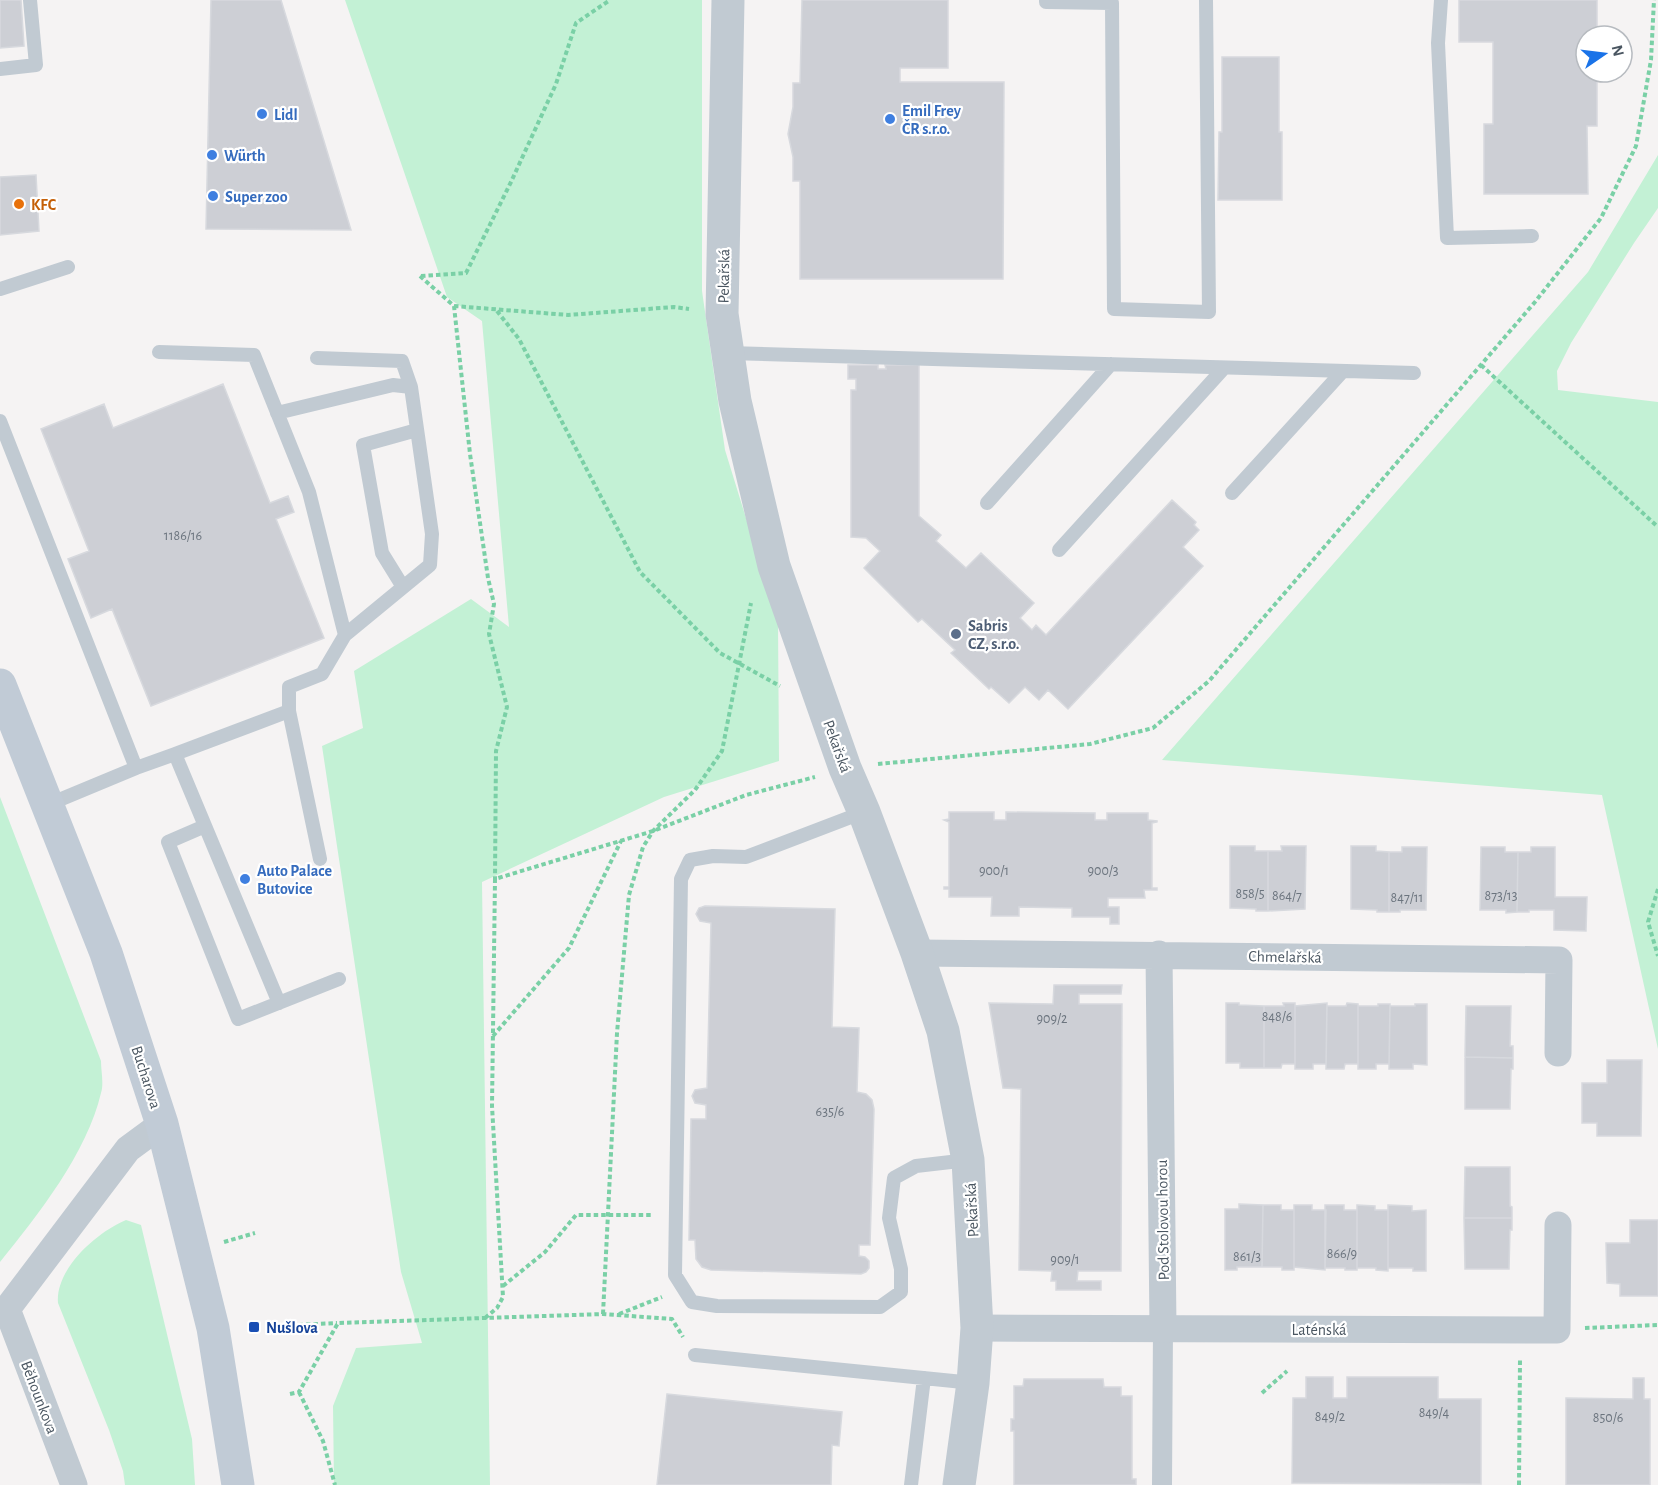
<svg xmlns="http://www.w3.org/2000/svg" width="1658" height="1485" viewBox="0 0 1658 1485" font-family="'Alegreya Sans',sans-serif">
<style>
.green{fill:#c3f1d5}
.building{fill:#cdcfd5;stroke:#d7d9de;stroke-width:1.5}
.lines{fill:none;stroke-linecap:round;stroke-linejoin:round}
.path{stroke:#7ad0a6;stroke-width:4;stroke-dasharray:4.5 3;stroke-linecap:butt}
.service{stroke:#c1cad2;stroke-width:14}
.pedestrian{stroke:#c1cad2;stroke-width:20}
.minor{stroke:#c1cad2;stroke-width:27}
.tertiary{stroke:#c1cad2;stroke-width:33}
.secondary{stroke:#c1cbd6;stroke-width:33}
.shop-dot{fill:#3f7fe0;stroke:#fff;stroke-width:2}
.food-dot{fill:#e8710a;stroke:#fff;stroke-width:2}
.service-dot{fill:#5c6f8a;stroke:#fff;stroke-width:2}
.transit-dot{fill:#1a4fb4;stroke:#fff;stroke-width:2}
.labels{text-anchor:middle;stroke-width:4.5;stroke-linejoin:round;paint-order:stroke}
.number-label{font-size:14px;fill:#6b747e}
.shop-label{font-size:16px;font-weight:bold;fill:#366cbe;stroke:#fff;text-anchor:start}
.food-label{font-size:16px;font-weight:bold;fill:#c56008;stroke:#fff;text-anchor:start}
.street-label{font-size:16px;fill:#4a5661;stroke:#fff}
.service-label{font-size:16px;font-weight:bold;fill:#4e5e75;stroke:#fff;text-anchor:start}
.transit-label{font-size:16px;font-weight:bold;fill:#164399;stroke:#fff;text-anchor:start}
</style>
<rect width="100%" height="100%" fill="#f5f3f3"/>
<path class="green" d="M345 0H702V291L725 450 778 622 779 761 664 797 482 882 490 1485H334L333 1406 356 1348 422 1343 401 1272 322 746 363 728 354 671 471 599 509 627 482 321 447 297Z
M1658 155V208L1634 243 1571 343 1557 371 1558 390 1658 402V1049L1602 795 1162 760 1588 272Z
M0 797 101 1061C101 1071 104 1084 101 1093 87 1153 38 1215 0 1262Z
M126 1220 141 1225 192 1439 195 1485H125L123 1471 109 1430 58 1303C55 1269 97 1232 126 1220Z"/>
<path class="building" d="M0 0H21L24 46 0 48Z
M211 0H281L351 230 206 229Z
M802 0H948V68H900V82H1004L1003 279H800V181H793V157L788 134 793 107V83H800Z
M1459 0H1597V36H1586V72H1597V126H1587L1588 194H1484V124H1493V42H1459Z
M1222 57H1279V132H1282V200H1218L1219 132H1222Z
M36 175 39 231 0 235V177Z
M848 365H878V369H886L885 365H919V516L941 535 936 541 966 568 981 553 1034 603 1020 618 1032 630 1036 625 1046 635 1172 500 1196 522 1194 525 1199 530 1183 547 1203 566 1068 709 1048 690 1039 700 1025 687 1009 703 991 687 989 689 951 653 955 650 922 619 918 622 864 568 880 551 866 538 851 537V390H856V379H848Z
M223 384 270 503 288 496 294 512 276 519 324 638 151 706 112 609 91 618 68 559 89 551 41 429 104 404 113 428Z
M949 812H994V820H1006V812L1095 813V820H1107V813H1148V820L1157 821V822L1152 823V888H1157V890H1144L1145 898H1108V907H1119V924H1110V917H1072V908L1019 907V916H991L992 897H949V889H944V887H949V822L944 820 949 819Z
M1230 846H1255V851H1268V911H1256V909L1230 908Z
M1281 846H1306L1305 909 1268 911V851H1282Z
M1351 846H1376V851L1389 852V912H1377V910L1351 909Z
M1402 847H1427L1426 910H1400V912H1389V852H1402Z
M1481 847H1505V852H1518L1517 912 1506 913V910H1480Z
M1531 847H1555V897H1587L1586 931 1554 930V910H1529V912H1517L1518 852H1531Z
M705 906 835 909 832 1027 859 1028 857 1092 866 1094 872 1100 874 1109 870 1245H859V1256L865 1257 869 1261V1268L866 1272 861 1274 711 1270 702 1267 696 1259 695 1240H689L691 1119H706V1105L695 1103 692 1096 695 1090 707 1088 711 923 700 921 696 914 699 908Z
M1054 985H1122L1121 994H1079V1004H1122L1121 1271H1078L1077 1281H1101V1290H1056V1281H1051L1052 1271 1019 1270 1021 1089 1003 1088 989 1003 1053 1004Z
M1226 1003H1239V1005L1264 1006V1068H1240V1063H1226Z
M1283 1003H1295V1064H1282L1281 1068H1264V1006H1284Z
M1327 1003 1326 1064H1313V1069H1295V1006Z
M1347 1003 1358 1004V1064H1345L1344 1069H1326L1327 1006H1346Z
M1378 1004H1390L1389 1064H1376V1069H1358V1006H1378Z
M1415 1004H1427V1065L1413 1064V1069H1389L1390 1006H1415Z
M1466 1006H1511L1510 1046H1513V1058L1465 1057Z
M1465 1057 1513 1058V1069H1511L1510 1109H1465Z
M1607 1060H1642L1641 1136H1597V1123H1582V1083H1607Z
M1465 1167H1510V1206L1512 1207V1218H1464Z
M1239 1204 1263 1205 1262 1267H1237V1270H1225V1209H1239Z
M1263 1205H1281V1210H1294V1270H1282V1267H1262Z
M1294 1205H1312V1210H1326L1325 1270 1294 1267Z
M1325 1205H1344V1210H1357V1270H1345V1268H1325Z
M1357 1205 1375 1206V1210H1388V1271L1376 1270V1268H1357Z
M1388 1205 1412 1206V1211L1426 1210V1271H1413V1268H1388Z
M1464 1218H1512V1230H1510L1509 1269H1465Z
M1630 1220H1658V1296H1620V1284L1607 1283 1606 1243H1630Z
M1306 1377H1333V1398H1347V1377H1438V1399H1481V1484L1292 1483 1293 1398H1306Z
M1633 1378H1644V1399H1650V1485H1566V1398L1633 1399Z
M1024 1379H1103L1104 1387H1121V1396H1132V1479H1136V1485H1014V1431H1011V1419H1014V1386H1023Z
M667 1394 842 1412 839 1446 832 1445 831 1485H657Z"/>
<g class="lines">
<path class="path" d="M420 276 454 306 470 454 488 578 494 604 489 634 507 707 496 751 495 879
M421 276 466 273 511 182 556 84 576 23 610 0
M454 306 568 315 674 307 689 309
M497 311 519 339 640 572 720 653 780 686
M1481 365 1658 527
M878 764 1090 744 1153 728 1209 681 1535 302 1601 218 1636 146 1651 60 1654 0
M1658 889 1648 922 1658 956
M493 1036 569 948 621 841
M224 1242 255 1233
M503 1286 545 1252 576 1215H652
M603 1314 617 1033 629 895 643 847 653 831 695 790 722 751 751 603
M619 1314 662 1297
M485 1318 497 1308 503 1297 492 1106 495 879 653 831 746 795 815 777
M276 1326 337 1323
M1585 1328 1658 1325
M299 1392 323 1441 335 1485
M1262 1393 1287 1371
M290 1394 299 1392 338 1323 603 1314 672 1319 683 1337
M1519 1485 1520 1360"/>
<path class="service" d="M1046 0V2L1112 3 1114 309 1209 312 1206 0
M1441 0 1438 43 1447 238 1532 236
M0 69 36 65 30 0
M0 289 68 267
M159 352 254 355 309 492 345 635 322 674 289 687V711
M728 353 1414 373
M317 358 402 361 411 387
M277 413 393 385 411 387 432 534 430 565 345 635
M0 421 136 768 175 754 279 1003
M1232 493 1343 371
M987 503 1111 364
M1059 550 1224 368
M403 587 382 553 363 445 417 430
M175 754 289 711 320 859
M47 805 136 768
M864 812 746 857 713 856 690 860 681 879 675 1275 692 1302 717 1306 880 1307 901 1292V1269L889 1218 894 1178 916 1166 968 1160
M205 826 168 842 238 1019 339 979
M695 1355 973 1383
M911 1485 924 1378"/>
<path class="pedestrian" d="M1162 1485 1163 1328"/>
<path class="minor" d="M917 953 1559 960 1558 1053
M1159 954 1163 1328
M7 1309 74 1485
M0 1312 7 1309 128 1149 162 1124
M977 1328 1557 1330 1558 1225"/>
<path class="tertiary" d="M728 0 722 314 735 401 774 566 845 768 864 812 917 953 943 1031 968 1160 977 1328 973 1383 959 1485"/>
<path class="secondary" d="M0 685 106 953 162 1124 213 1328 238 1485"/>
</g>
<g class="shop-dot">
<circle cx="262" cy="114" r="6"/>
<circle cx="890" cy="119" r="6"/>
<circle cx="212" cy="155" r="6"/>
<circle cx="213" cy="196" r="6"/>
<circle cx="245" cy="879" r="6"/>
</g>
<circle class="food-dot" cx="19" cy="204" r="6"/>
<circle class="service-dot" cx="956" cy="634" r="6"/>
<rect class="transit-dot" x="248" y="1321" width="12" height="12" rx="3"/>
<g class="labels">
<g class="number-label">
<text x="183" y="540">1186/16</text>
<text x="994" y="875">900/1</text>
<text x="1103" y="875">900/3</text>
<text x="1250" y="898">858/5</text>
<text x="1287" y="900">864/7</text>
<text x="1501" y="900">873/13</text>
<text x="1407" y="902">847/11</text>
<text x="1277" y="1021">848/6</text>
<text x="1052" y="1023">909/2</text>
<text x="830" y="1116">635/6</text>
<text x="1342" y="1258">866/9</text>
<text x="1247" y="1261">861/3</text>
<text x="1065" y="1264">909/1</text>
<text x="1434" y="1417">849/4</text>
<text x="1330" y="1421">849/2</text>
<text x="1608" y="1422">850/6</text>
</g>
<g class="shop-label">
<text x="902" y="116">Emil Frey<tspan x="902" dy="18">ČR s.r.o.</tspan></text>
<text x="274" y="120">Lidl</text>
<text x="224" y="161">Würth</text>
<text x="225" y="202">Super zoo</text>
<text x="257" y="876">Auto Palace<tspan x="257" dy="18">Butovice</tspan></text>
</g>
<g class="food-label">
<text x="31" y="210">KFC</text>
</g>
<g class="street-label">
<text transform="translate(723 276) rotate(-89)" y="6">Pekařská</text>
<text transform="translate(838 746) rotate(70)" y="6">Pekařská</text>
<text transform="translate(1285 956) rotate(1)" y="6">Chmelařská</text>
<text transform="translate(147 1077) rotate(72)" y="6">Bucharova</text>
<text transform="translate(971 1210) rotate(-93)" y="6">Pekařská</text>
<text transform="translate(1162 1220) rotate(-91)" y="6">Pod Stolovou horou</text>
<text x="1319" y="1335">Laténská</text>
<text transform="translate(40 1397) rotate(69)" y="6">Běhounkova</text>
</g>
<g class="service-label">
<text x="968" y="631">Sabris<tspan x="968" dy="18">CZ, s.r.o.</tspan></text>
</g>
<g class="transit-label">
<text x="266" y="1333">Nušlova</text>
</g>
</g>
<g transform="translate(1604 54) rotate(76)"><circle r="28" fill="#ffffff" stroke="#b7bbc0" stroke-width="1.5"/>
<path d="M0-4.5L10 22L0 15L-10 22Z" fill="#1a73e8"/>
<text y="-9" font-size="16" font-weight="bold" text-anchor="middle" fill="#4a5661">N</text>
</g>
</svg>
